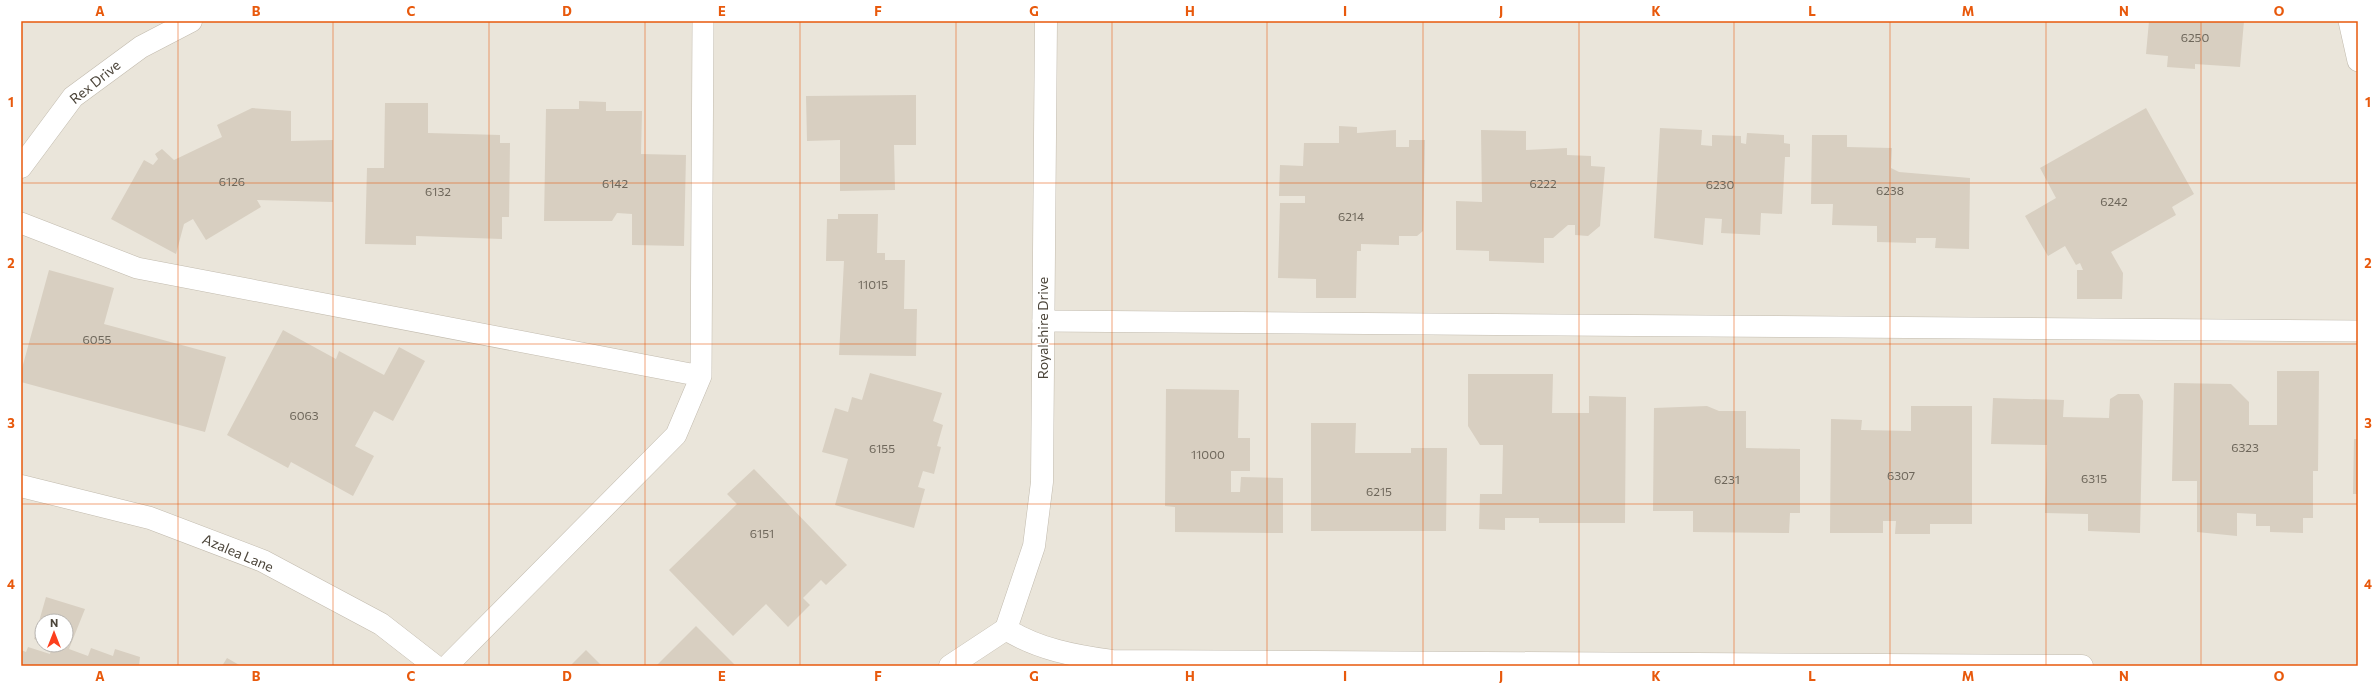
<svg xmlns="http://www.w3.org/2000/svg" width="2379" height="687" viewBox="0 0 2379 687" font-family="Commissioner,sans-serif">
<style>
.residential{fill:#eae5da;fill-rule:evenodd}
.building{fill:#d8cfc1}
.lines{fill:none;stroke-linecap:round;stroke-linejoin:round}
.service-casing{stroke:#c2bbae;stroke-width:22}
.minor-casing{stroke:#c2bbae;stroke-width:23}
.service{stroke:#fff;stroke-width:21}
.minor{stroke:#fff;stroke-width:22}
.grid{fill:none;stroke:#e8590c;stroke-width:1;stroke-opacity:0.55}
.labels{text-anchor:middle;stroke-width:3;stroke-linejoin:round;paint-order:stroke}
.number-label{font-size:12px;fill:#6e675b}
.street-label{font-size:14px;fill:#4b4439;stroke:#fff}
.neatline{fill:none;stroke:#e8590c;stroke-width:1.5}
.grid-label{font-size:13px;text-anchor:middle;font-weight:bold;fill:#e8590c}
</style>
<rect width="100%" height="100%" fill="#f6f3ec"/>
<path class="residential" d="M21 21H2358V666H21ZM42 621H66V645H42Z"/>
<path class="building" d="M2149 21H2244L2240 67 2195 64V69L2167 67 2168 56 2146 54Z
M916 95V145H894L895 190 840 191V140L807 141 806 96Z
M579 101 606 102V111H642L641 154 686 155 684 246 632 245V214L617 213 612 221H544L546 109H579Z
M385 103H428V133L500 135V143H510L509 217H502V239L416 236V245L365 244 367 168H384Z
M252 108 291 111V141L333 140V202L257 200 261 207 206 240 193 219 184 224 176 254 111 219 144 160 153 165 158 159 155 154 162 149 174 160 222 137 217 125Z
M2146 108 2194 194 2172 207 2176 215 2111 252 2123 273 2122 299H2077V270H2083L2080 263 2076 265 2065 246 2048 256 2025 216 2056 198 2040 168Z
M1339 126 1357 127V133L1396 130V147H1409V140H1425L1423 231 1417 236H1399V245L1361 244V251H1357L1356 298H1316V279L1278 278 1280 203H1305V196H1279L1280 165 1303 166 1304 143H1339Z
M1660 128 1702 130 1701 145 1712 146V135L1741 136V143L1746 144 1747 133 1784 135V143L1790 144V157H1785L1782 214 1761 213 1760 235 1721 233 1722 219 1705 218 1703 245 1654 238Z
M1481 130 1526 131V150L1567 148V155L1591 156V166L1605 167 1600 226 1588 236 1575 235V225H1568L1553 238H1544V263L1489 261V251L1456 250V201L1482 202Z
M1812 135H1847V147L1892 148 1891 168 1899 172 1970 178 1969 249 1935 248 1936 238H1916V243L1877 242V226L1832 225 1833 204H1811Z
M838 214H878L877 253H885V260H905L904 309H917L916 356 839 355 844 261H826L827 219H838Z
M49 270 114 288 104 324 226 357 205 432 21 382V372Z
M283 330 336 359 339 351 384 375 399 347 425 361 393 421 374 411 355 446 374 456 353 496 291 462 288 468 227 435Z
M2277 371H2319L2318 471H2313V518H2303V533L2270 532V526H2256V514L2237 513V536L2197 532V481H2172L2174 383 2231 384 2249 402V425H2277Z
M870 373 942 393 933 421 943 425 937 446 941 447 934 474 923 471 918 487 925 489 914 528 835 505 848 459 822 452 835 408 848 412 852 397 862 400Z
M1468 374H1553L1552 413H1589V396L1626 397 1625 523H1539V518H1505V530L1479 529 1480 494H1502L1503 445H1480L1468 426Z
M1166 389 1239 390 1238 438H1250V471H1231V492H1240L1241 477 1283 478V533L1175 532V507L1165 506Z
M2118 394H2139L2143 401 2140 533 2088 531V514L2045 513 2047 445 1991 444 1993 398 2064 400 2063 417 2109 418 2110 399Z
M1707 406 1719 411H1746V448L1800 449V513H1790L1789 533 1693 532V511H1653L1654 408Z
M1911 406H1972V524H1930V534H1895L1896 521H1883V533H1830L1831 419 1862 420 1861 430 1911 431Z
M1311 423H1356L1355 453H1411V448H1447L1446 531H1311Z
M2354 439H2358V494H2353Z
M754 469 847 565 826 585 821 580 803 598 810 605 788 627 766 604 733 636 669 570 737 504 727 494Z
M46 597 85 609 69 649 88 656 91 648 113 656 115 649 140 657 139 666H21V650L26 652 28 647 50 654 52 645H66V621H42V642L34 639Z
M696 626 736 666H656Z
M586 650 602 666H570Z
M227 658 241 666H222Z"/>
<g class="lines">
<defs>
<path id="service" d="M2349 21 2358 61
M21 223 137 268 701 376
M1043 321 2358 331
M447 666 676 435 701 376 703 21"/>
<path id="minor" d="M21 167 73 97 141 47 191 21
M21 486 150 518 263 561 381 624 435 666
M1006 629C1037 649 1075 656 1112 661L2082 666
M1006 629 1034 546 1042 482 1046 21
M950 666 1006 629"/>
</defs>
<use href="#service" class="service-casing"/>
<use href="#minor" class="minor-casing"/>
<use href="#service" class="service"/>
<use href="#minor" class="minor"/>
</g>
<path class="grid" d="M178 21V666M333 21V666M489 21V666M645 21V666M800 21V666M956 21V666M1112 21V666M1267 21V666M1423 21V666M1579 21V666M1734 21V666M1890 21V666M2046 21V666M2201 21V666M21 183H2358M21 344H2358M21 504H2358"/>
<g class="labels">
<g class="number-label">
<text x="2195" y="42">6250</text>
<text x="232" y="186">6126</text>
<text x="615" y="188">6142</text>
<text x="1543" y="188">6222</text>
<text x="1720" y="189">6230</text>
<text x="1890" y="195">6238</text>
<text x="438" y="196">6132</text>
<text x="2114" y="206">6242</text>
<text x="1351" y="221">6214</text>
<text x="873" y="289">11015</text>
<text x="97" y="344">6055</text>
<text x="304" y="420">6063</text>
<text x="2245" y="452">6323</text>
<text x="882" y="453">6155</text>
<text x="1208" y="459">11000</text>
<text x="1901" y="480">6307</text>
<text x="2094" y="483">6315</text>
<text x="1727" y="484">6231</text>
<text x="1379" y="496">6215</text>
<text x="762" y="538">6151</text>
</g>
<g class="street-label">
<text transform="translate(95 82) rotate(-39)" y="5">Rex Drive</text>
<text transform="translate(1043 328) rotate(-90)" y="5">Royalshire Drive</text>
<text transform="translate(238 553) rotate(23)" y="5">Azalea Lane</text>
</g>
</g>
<rect width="2379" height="687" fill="none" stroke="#ffffff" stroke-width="44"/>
<g transform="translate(54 633)"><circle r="19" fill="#ffffff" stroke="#b7b4b0"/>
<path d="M0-3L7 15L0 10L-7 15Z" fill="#fc3f1d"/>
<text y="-6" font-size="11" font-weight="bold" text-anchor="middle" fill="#4b4439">N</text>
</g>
<rect x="22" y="22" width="2335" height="643" class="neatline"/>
<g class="grid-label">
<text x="100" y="16">A</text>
<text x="256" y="16">B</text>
<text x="411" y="16">C</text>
<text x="567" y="16">D</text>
<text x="722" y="16">E</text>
<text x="878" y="16">F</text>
<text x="1034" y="16">G</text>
<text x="1190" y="16">H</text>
<text x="1345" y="16">I</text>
<text x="1501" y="16">J</text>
<text x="1656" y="16">K</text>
<text x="1812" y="16">L</text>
<text x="1968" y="16">M</text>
<text x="2124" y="16">N</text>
<text x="2279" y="16">O</text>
<text x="11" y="107">1</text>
<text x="2368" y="107">1</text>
<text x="11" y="268">2</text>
<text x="2368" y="268">2</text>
<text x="11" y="428">3</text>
<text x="2368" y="428">3</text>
<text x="11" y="589">4</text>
<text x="2368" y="589">4</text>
<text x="100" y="681">A</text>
<text x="256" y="681">B</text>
<text x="411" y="681">C</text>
<text x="567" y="681">D</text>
<text x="722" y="681">E</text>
<text x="878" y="681">F</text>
<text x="1034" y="681">G</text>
<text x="1190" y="681">H</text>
<text x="1345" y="681">I</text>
<text x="1501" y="681">J</text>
<text x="1656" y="681">K</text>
<text x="1812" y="681">L</text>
<text x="1968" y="681">M</text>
<text x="2124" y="681">N</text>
<text x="2279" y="681">O</text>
</g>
</svg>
